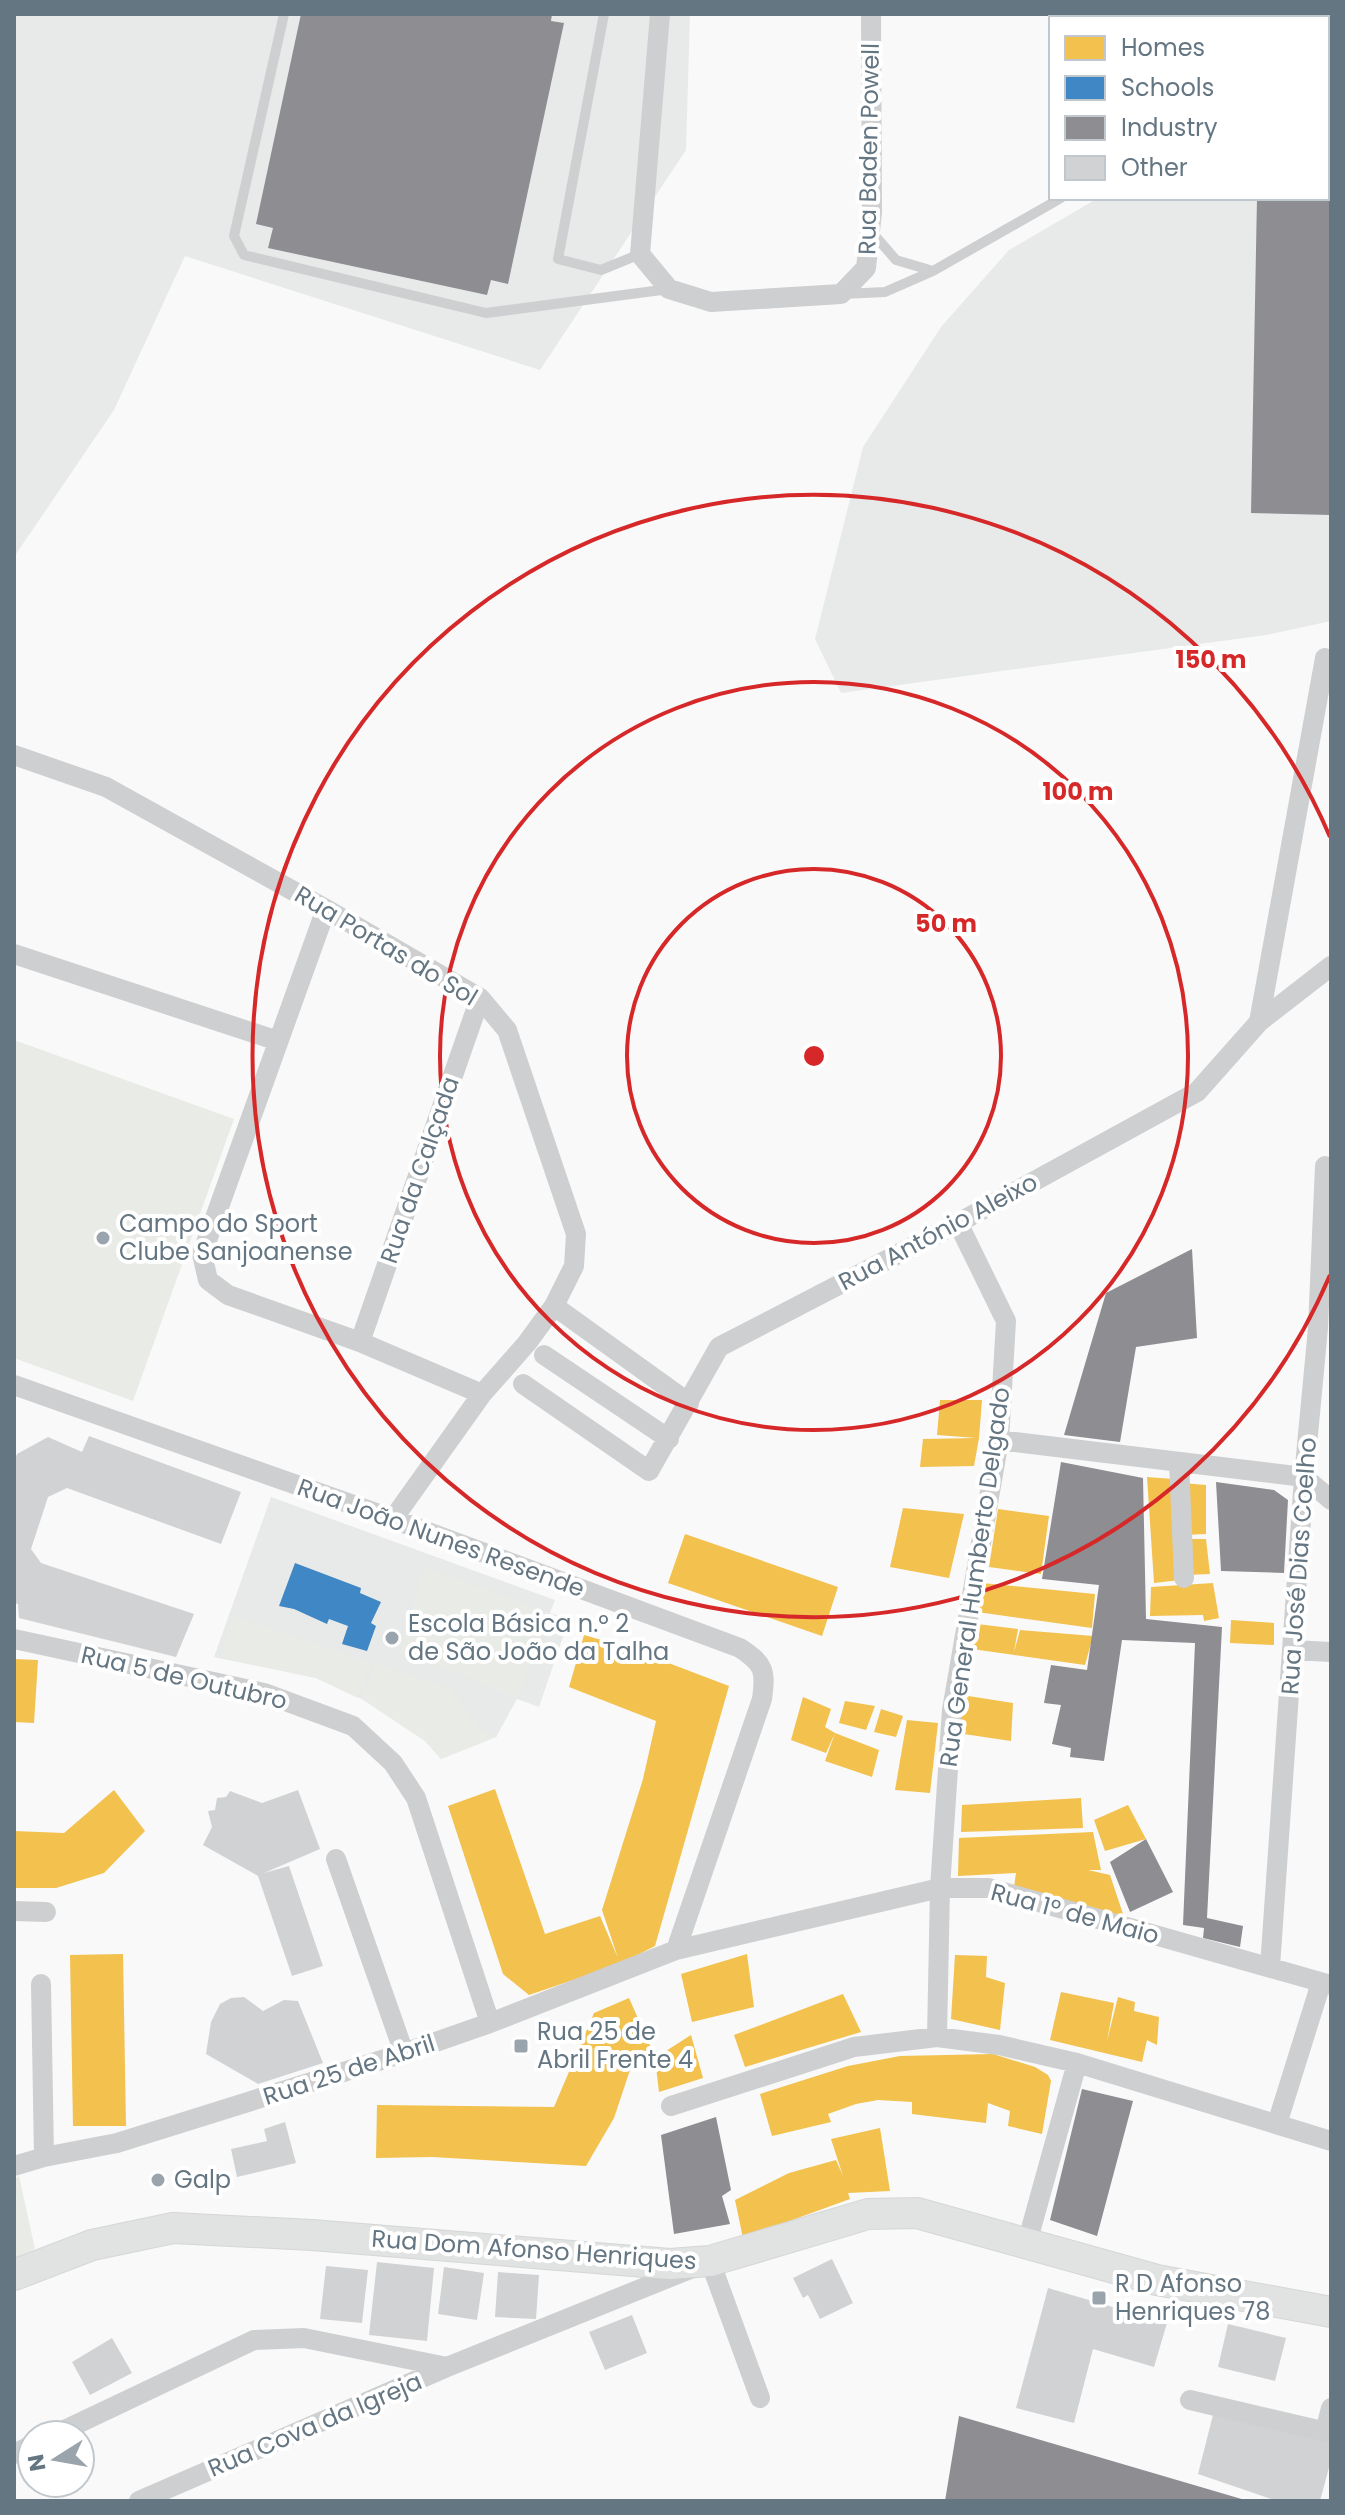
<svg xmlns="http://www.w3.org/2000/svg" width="1345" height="2515" viewBox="0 0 1345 2515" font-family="Poppins,sans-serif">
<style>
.built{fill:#e8e9e9}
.green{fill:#e8ebe6}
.homes{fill:#f2c14e}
.schools{fill:#3f88c5}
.industry{fill:#8d8d92}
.building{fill:#d0d2d3}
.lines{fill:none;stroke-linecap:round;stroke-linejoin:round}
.secondary-casing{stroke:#d5d6d7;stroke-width:32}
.lane{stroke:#cecfd0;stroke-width:10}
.street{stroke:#cecfd0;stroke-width:20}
.secondary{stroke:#e1e2e2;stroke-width:30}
.ring{fill:none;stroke:#d62828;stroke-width:4}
.poi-dot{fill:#99a4ac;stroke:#fff;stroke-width:3}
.labels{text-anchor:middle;stroke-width:8;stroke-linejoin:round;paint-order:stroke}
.street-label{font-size:24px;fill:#657683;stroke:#fff}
.poi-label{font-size:24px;fill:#657683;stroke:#fff;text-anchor:start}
.centre{fill:#d62828;stroke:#fff;stroke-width:4}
.ring-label{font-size:24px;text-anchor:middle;font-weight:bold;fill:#d62828;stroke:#fff;stroke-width:8;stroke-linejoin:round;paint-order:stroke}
</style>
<rect width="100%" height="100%" fill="#f9f9f9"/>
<path class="built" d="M14 14H690L686 150 540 370 185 256 114 410 14 557Z
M1248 14H1331V621L1266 635 841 693 815 639 863 447 941 327 1009 250 1098 198H1327V18H1247Z
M271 1497 555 1600 550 1613 569 1619 539 1707 517 1699 496 1737 441 1759 425 1741 362 1699 316 1678 214 1657Z"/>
<path class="green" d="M14 1040 234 1119 133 1401 14 1358Z
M424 1567 550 1613 517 1699 459 1674 399 1654Z
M233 1615 371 1663 358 1698 316 1678 220 1657Z
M375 1663 450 1689 479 1729 498 1736 441 1759 425 1741 362 1699Z
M19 2176 35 2249 14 2260V2179Z"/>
<path class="homes" d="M940 1400H982L979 1438 974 1466 920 1467 923 1439 976 1438 937 1435Z
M1147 1477 1173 1479 1180 1580 1154 1583Z
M1182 1483 1206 1485V1534L1184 1535Z
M903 1508 964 1514 949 1578 890 1567Z
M998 1509 1049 1516 1041 1574 989 1567Z
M685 1534 838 1587 822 1636 668 1583Z
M1184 1539H1206L1210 1574 1185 1575Z
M982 1583 1095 1594 1092 1628 977 1612Z
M1213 1583 1219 1618 1204 1621 1203 1615 1150 1616 1151 1587Z
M1231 1620 1274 1623V1645L1230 1643Z
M977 1624 1018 1629 1014 1652 1020 1630 1093 1636 1085 1665 972 1649Z
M584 1635 629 1648 729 1686 655 1946 620 1964 529 1995 503 1974 448 1806 495 1789 545 1934 600 1916 618 1958 602 1910 643 1779 656 1721 569 1687Z
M14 1659 38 1660 34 1723 14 1722Z
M962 1695 1013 1703 1011 1741 957 1733Z
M803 1697 831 1709 825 1727 835 1733 826 1753 791 1740Z
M845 1701 875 1706 866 1730 839 1723Z
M881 1709 903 1716 896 1737 874 1732Z
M907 1720 938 1723 930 1793 895 1790Z
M835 1733 879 1750 872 1777 825 1761Z
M114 1790 145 1831 104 1873 56 1888H14V1831L64 1833Z
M1081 1798 1083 1828 961 1832 962 1805Z
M1128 1805 1146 1839 1105 1851 1094 1820Z
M1093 1832 1101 1870H1088L1110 1875 1125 1920 1014 1887 1016 1873 958 1876 959 1838Z
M123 1954 126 2126H73L70 1955Z
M747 1954 754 2007 692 2022 681 1974Z
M955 1955 987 1956 986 1977 1005 1983 1000 2030 951 2019Z
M1061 1992 1114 2003 1107 2041 1118 1997 1135 2002 1134 2011 1159 2017 1157 2045 1147 2040 1142 2062 1050 2040Z
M843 1994 861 2032 745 2067 734 2035Z
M629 1998 652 2050 638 2056 629 2073 614 2118 586 2166 432 2157 376 2158 377 2105 554 2107 594 2013Z
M691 2035 703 2078 659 2092 655 2058Z
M993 2054 1035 2067 1048 2075 1051 2081 1042 2134 1008 2126 1010 2111 988 2103 986 2123 912 2114V2102L878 2100 856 2104 828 2114 831 2122 772 2136 760 2094 848 2066 900 2056Z
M880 2128 890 2191 848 2193 850 2199 743 2238 735 2200 789 2173 836 2160 843 2176 831 2139Z"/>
<path class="schools" d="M295 1563 361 1588 360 1593 381 1602 371 1623 376 1626 367 1651 342 1644 348 1626 329 1619 327 1624 294 1609 279 1606Z"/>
<path class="industry" d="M301 14H552L551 21 564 23 508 284 491 280 487 295 268 248 273 228 256 224Z
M1260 14H1331V515L1251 513 1257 198H1327V18H1260Z
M1192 1249 1197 1338 1136 1347 1120 1442 1064 1435 1106 1293Z
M1061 1462 1143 1478 1146 1619 1222 1627 1207 1918 1243 1926 1240 1947 1203 1938 1204 1928 1183 1925 1195 1643 1122 1640 1104 1761 1070 1757 1071 1748 1052 1744 1061 1705 1044 1703 1051 1665 1087 1670 1099 1585 1042 1579Z
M1216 1482 1274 1490 1288 1500 1284 1573 1221 1571Z
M1146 1839 1173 1892 1130 1912 1110 1862Z
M1082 2089 1133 2101 1097 2236 1050 2220Z
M716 2117 731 2190 722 2196 730 2224 674 2234 661 2135Z
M959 2416 1245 2500V2501H945Z"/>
<path class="building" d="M89 1436 241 1492 221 1544 67 1488 48 1497 31 1549 41 1563 194 1614 176 1657 19 1618 18 1604 14 1603V1461L17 1454 48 1437 82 1452Z
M298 1790 320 1849 264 1873 289 1866 323 1966 292 1976 258 1876 203 1845 212 1827 208 1811 215 1810 217 1798 226 1797 230 1791 262 1803Z
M244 1997 263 2011 284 2000 298 2001 323 2063 258 2084 206 2054 211 2022 220 2004 231 1998Z
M285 2122 296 2163 237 2177 231 2149 267 2141 264 2129Z
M832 2259 853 2303 820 2319 808 2295 803 2298 793 2278Z
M377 2262 434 2268 427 2341 369 2335Z
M326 2266 368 2270 362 2323 320 2319Z
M444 2267 484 2273 477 2320 438 2314Z
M498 2272 539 2275 536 2319 495 2317Z
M1048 2288 1167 2323 1154 2367 1093 2349 1074 2423 1016 2408Z
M632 2315 647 2353 605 2370 589 2332Z
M1228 2324 1286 2338 1275 2381 1218 2367Z
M112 2338 132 2373 90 2395 72 2362Z
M1214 2411 1331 2441V2460L1320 2501H1277L1198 2474Z"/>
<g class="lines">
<defs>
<path id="secondary" d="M14 2275 92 2245 173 2228 312 2235 670 2264 710 2261 868 2214 917 2213 1157 2280 1331 2312"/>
</defs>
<use href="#secondary" class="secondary-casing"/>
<path class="lane" d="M284 14 234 236 244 255 486 313 669 289
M604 14 558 259 601 270 640 254
M870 230 896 260 933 271 1061 198
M843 294 885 292 933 271"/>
<path class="street" d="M660 14 640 254 669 289 711 302 841 294 866 268 872 212 871 14
M14 755 106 787 326 909 480 998 507 1030 576 1234 574 1266 554 1306 527 1343 482 1394 393 1519
M326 909 202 1254 208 1280 228 1295 360 1342 482 1394
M14 954 278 1041
M1259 1022 1325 658
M554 1306 689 1403
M360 1342 480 998
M544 1355 669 1439
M523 1384 649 1471 719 1347 958 1223 1197 1092 1259 1022 1331 966
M14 1385 393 1519 740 1648C764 1664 766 1670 762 1699L676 1950
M999 1440 1304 1477
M1179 1462 1184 1578
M1304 1477 1331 1500
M14 1639 264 1693 353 1726 393 1763 416 1798 490 2023
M1292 1650 1331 1652
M336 1859 404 2053
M14 1911 46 1912
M1270 1967 1304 1477 1318 1328 1325 1166
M41 1984 44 2157
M937 2037 940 1888 952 1710 999 1440 1006 1321 958 1223
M671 2106 854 2047 937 2037 999 2045 1077 2063 1331 2141
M1277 2124 1321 1983
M14 2166 44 2157 117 2143 404 2053 490 2023 676 1950 940 1888H989L1331 1985
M1027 2243 1077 2063
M1190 2400 1331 2433
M1325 2432 1331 2408
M54 2435 254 2340 304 2338 447 2367
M14 2454 32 2445
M139 2501 447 2367 710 2261 760 2398"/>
<use href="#secondary" class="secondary"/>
</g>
<g class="ring">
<circle cx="814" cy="1056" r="187"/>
<circle cx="814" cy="1056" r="374"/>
<path d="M1330 1275A561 561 0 1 1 1330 837"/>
</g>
<g class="poi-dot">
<circle cx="103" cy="1238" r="8"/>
<circle cx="392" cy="1638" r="8"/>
<rect x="513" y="2038" width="16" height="16" rx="4"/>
<circle cx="158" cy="2180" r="8"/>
<rect x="1091" y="2290" width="16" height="16" rx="4"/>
</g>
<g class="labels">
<g class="street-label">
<text transform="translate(869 149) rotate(-89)" y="8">Rua Baden Powell</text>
<text transform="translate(386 946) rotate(31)" y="8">Rua Portas do Sol</text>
<text transform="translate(420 1170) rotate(-71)" y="8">Rua da Calçada</text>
<text transform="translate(938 1232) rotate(-28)" y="8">Rua António Aleixo</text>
<text transform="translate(441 1538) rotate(20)" y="8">Rua João Nunes Resende</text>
<text transform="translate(1299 1566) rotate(-86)" y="8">Rua José Dias Coelho</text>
<text transform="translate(975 1577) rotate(-82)" y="8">Rua General Humberto Delgado</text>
<text transform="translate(184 1678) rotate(13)" y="8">Rua 5 de Outubro</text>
<text transform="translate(1075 1914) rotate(15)" y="8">Rua 1º de Maio</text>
<text transform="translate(349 2070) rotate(-18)" y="8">Rua 25 de Abril</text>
<text transform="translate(534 2250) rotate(4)" y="8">Rua Dom Afonso Henriques</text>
<text transform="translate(315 2425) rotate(-23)" y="8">Rua Cova da Igreja</text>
</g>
<g class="poi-label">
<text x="119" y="1232">Campo do Sport<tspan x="119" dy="28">Clube Sanjoanense</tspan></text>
<text x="408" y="1632">Escola Básica n.º 2<tspan x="408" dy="28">de São João da Talha</tspan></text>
<text x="537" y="2040">Rua 25 de<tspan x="537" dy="28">Abril Frente 4</tspan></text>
<text x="174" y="2188">Galp</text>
<text x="1115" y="2292">R D Afonso<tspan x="1115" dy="28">Henriques 78</tspan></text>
</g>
</g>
<circle cx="814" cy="1056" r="12" class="centre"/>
<g class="ring-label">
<text x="1211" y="668">150 m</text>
<text x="1078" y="800">100 m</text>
<text x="946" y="932">50 m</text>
</g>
<rect width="1345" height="2515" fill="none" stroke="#657683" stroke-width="32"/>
<rect x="1049" y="16" width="280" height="184" fill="#ffffff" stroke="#c1c8cd" stroke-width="2"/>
<rect x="1065" y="36" width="40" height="24" fill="#f2c14e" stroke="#c1c8cd" stroke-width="2"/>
<text x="1121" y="56" font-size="24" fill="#657683">Homes</text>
<rect x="1065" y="76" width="40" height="24" fill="#3f88c5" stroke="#c1c8cd" stroke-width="2"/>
<text x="1121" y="96" font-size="24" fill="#657683">Schools</text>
<rect x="1065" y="116" width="40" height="24" fill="#8d8d92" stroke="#c1c8cd" stroke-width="2"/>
<text x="1121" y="136" font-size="24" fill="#657683">Industry</text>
<rect x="1065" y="156" width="40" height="24" fill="#d0d2d3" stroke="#c1c8cd" stroke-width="2"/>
<text x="1121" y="176" font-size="24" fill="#657683">Other</text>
<g transform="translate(56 2459) rotate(259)"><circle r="38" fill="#ffffff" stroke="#c1c8cd" stroke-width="2"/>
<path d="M0-6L14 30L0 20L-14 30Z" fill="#99a4ac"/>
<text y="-12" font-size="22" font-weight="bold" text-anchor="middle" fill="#657683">N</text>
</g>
</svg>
